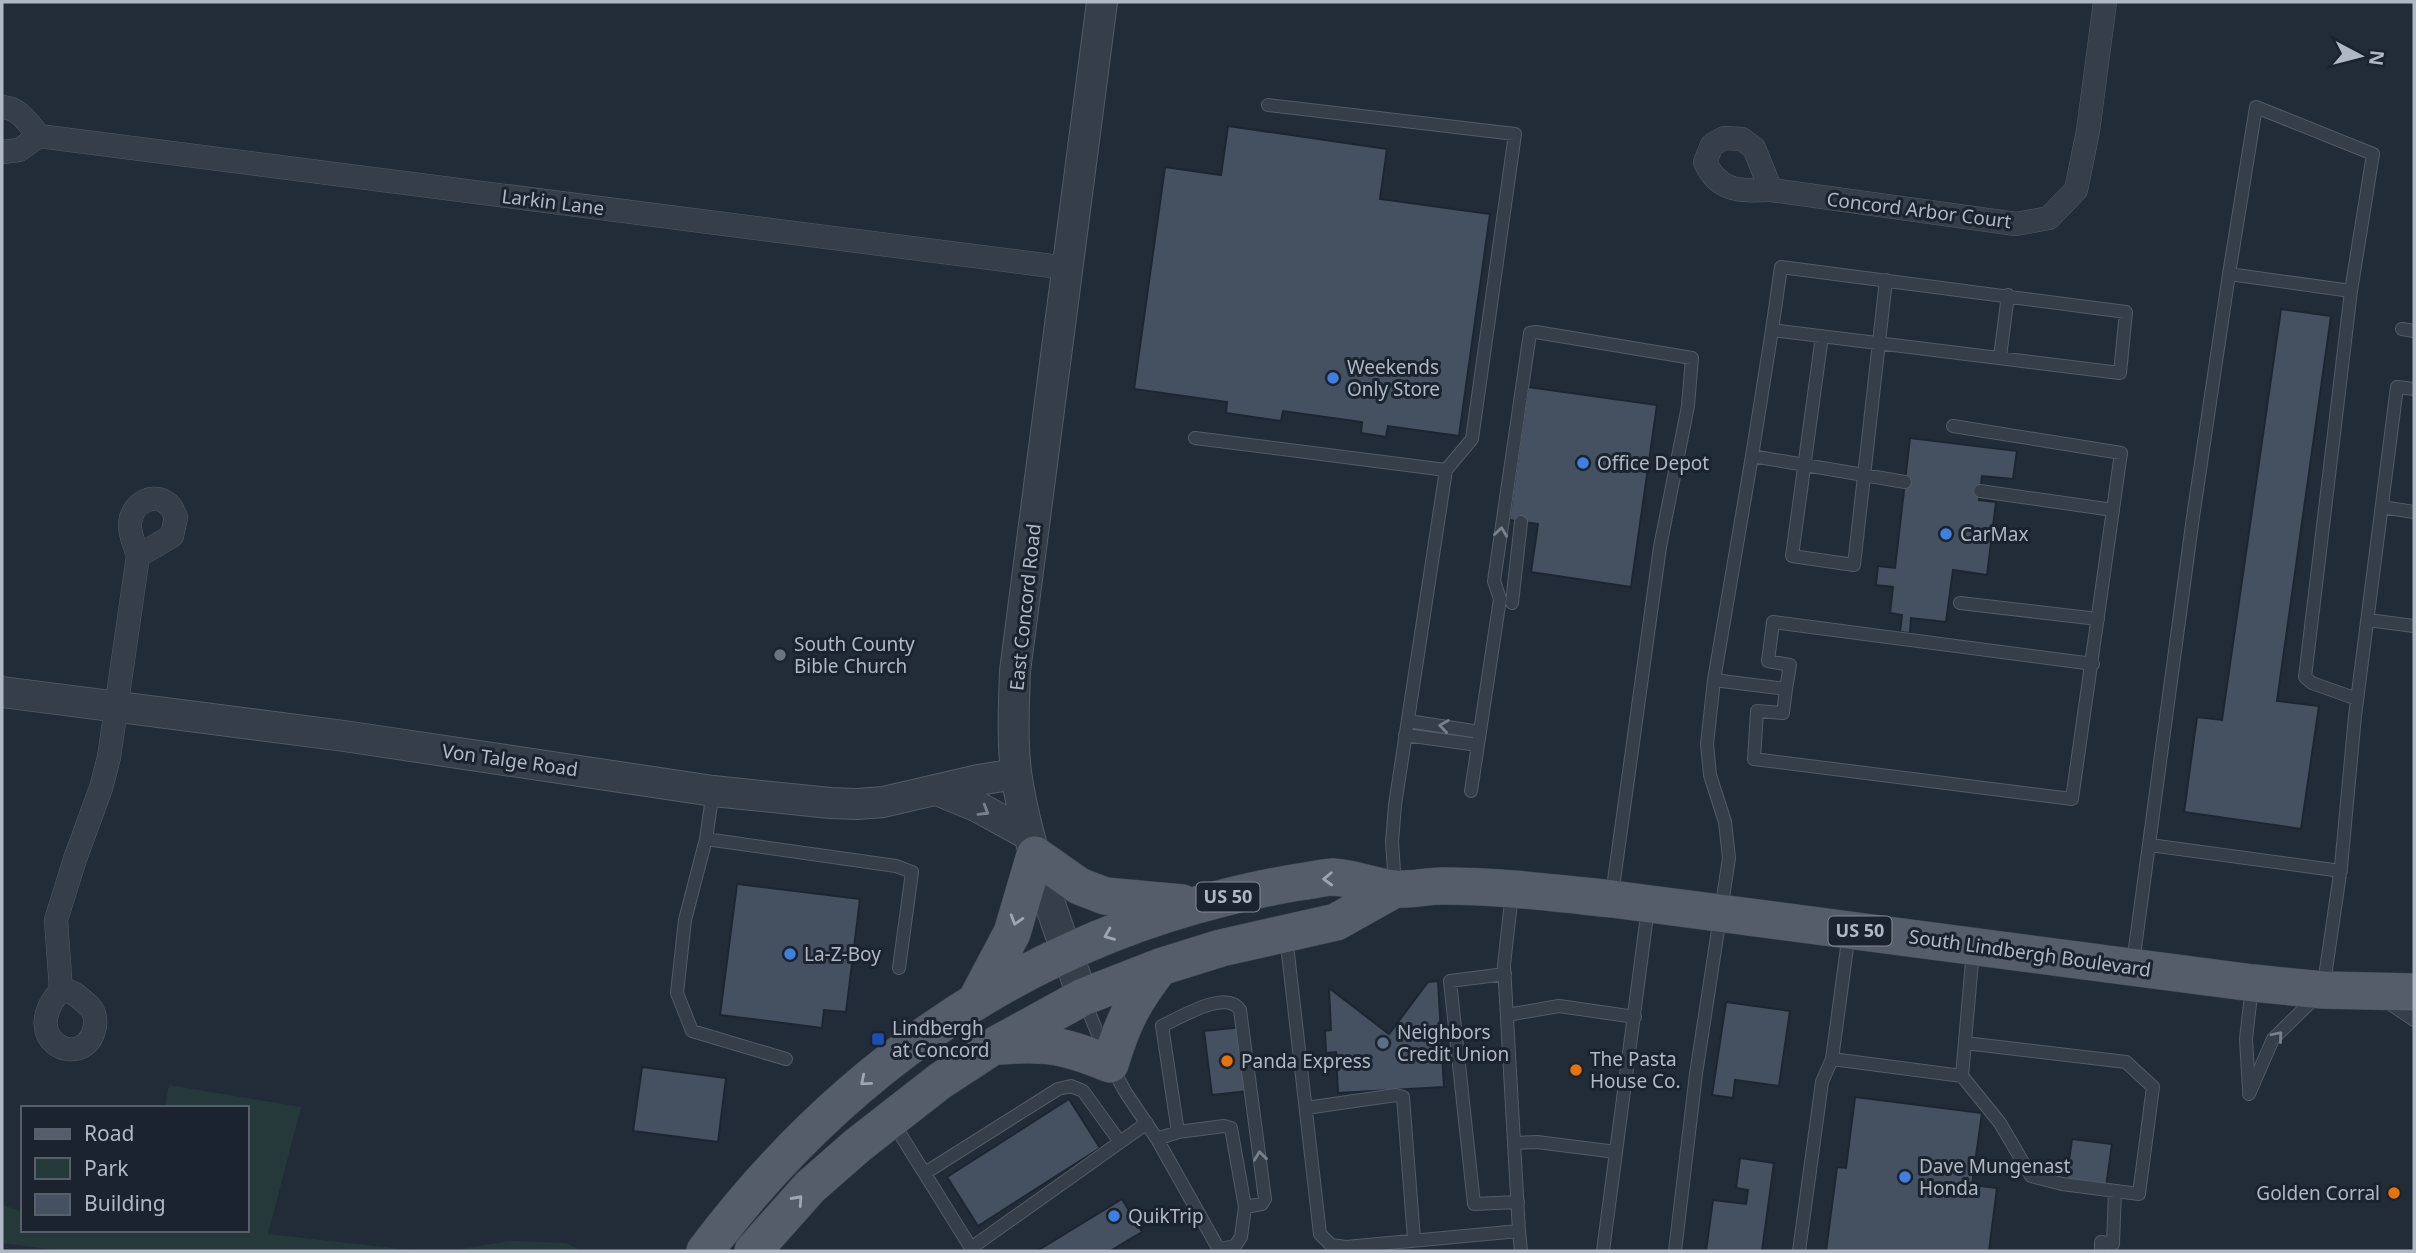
<svg xmlns="http://www.w3.org/2000/svg" width="2416" height="1253" viewBox="0 0 2416 1253" font-family="'Noto Sans',sans-serif">
<style>
.green{fill:#25393b}
.building{fill:#455160;stroke:#1d2530;stroke-width:2}
.lines{fill:none;stroke-linecap:round;stroke-linejoin:round}
.service-casing{stroke:#535b67;stroke-width:14}
.minor-casing{stroke:#535b67;stroke-width:24}
.tertiary-casing{stroke:#535b67;stroke-width:32}
.primary-casing{stroke:#3f4752;stroke-width:38}
.service{stroke:#363e49;stroke-width:12}
.minor{stroke:#363e49;stroke-width:23}
.tertiary{stroke:#363e49;stroke-width:30}
.primary{stroke:#545d69;stroke-width:37}
.oneway{stroke:#79818d}
.oneway2{stroke:#9ea6b3}
.shop-dot{fill:#3f7fe0;stroke:#1b232e;stroke-width:2.5}
.worship-dot{fill:#6b7280;stroke:#1b232e;stroke-width:2.5}
.transit-dot{fill:#1a4fb4;stroke:#1b232e;stroke-width:2.5}
.service-dot{fill:#5c6f8a;stroke:#1b232e;stroke-width:2.5}
.food-dot{fill:#e8710a;stroke:#1b232e;stroke-width:2.5}
.labels{text-anchor:middle;stroke-width:6;stroke-linejoin:round;paint-order:stroke}
.shield{fill:#1b232e;stroke:#838b98;stroke-width:2}
.shield-label{font-size:18px;font-weight:bold;fill:#b0b8c5}
.street-label{font-size:19px;fill:#b0b8c5;stroke:#1b232e}
.poi-label{font-size:19px;fill:#b0b8c5;stroke:#1b232e;text-anchor:start}
</style>
<rect width="100%" height="100%" fill="#222c39"/>
<path class="green" d="M169 1085 301 1107 268 1234 418 1251H63L2 1243V1205L23 1212V1230H247V1108H165Z
M510 1241 566 1243 582 1251H449Z"/>
<path class="building" d="M1228 126 1387 149 1380 199 1490 214 1459 436 1388 426 1386 437 1361 433 1362 422 1283 411 1281 421 1226 413 1227 402 1134 389 1165 167 1221 175Z
M2281 309 2331 316 2277 701 2319 706 2301 829 2184 812 2197 717 2222 720Z
M1528 387 1657 405 1631 587 1531 572 1538 524 1509 520Z
M1910 438 2017 451 2013 479 1982 476 1979 500 1996 502 1987 575 1953 570 1946 622 1911 618 1910 633 1900 632 1902 615 1890 613 1893 587 1876 585 1878 566 1895 568Z
M737 884 860 899 846 1012 824 1010 822 1028 720 1015Z
M1438 981 1444 1087 1338 1093 1336 1052 1326 1053 1325 1031 1331 1030 1329 988 1389 1034 1428 982Z
M1726 1002 1790 1011 1779 1086 1735 1080 1733 1098 1712 1095Z
M1242 1027 1249 1091 1212 1095 1204 1031Z
M642 1067 726 1078 718 1142 633 1131Z
M1855 1097 1982 1113 1972 1185 1997 1188 1989 1251H1826L1837 1167 1846 1168Z
M1069 1099 1100 1148 978 1226 947 1177Z
M2072 1139 2112 1144 2106 1187 2066 1182Z
M1740 1158 1774 1163 1762 1251H1706L1713 1200 1746 1204 1748 1190 1736 1188Z
M1122 1199 1142 1232 1110 1251H1037Z"/>
<g class="lines">
<defs>
<path id="service" d="M1268 105 1515 134 1472 439 1446 470 1395 805 1392 842 1395 885
M2351 291 2305 677 2312 683 2357 699
M2402 329 2414 331
M1822 336 1792 556 1854 565 1886 280
M2000 357 2008 295
M1195 438 1446 470
M1752 456 1772 330 2120 373 2126 312 1781 267 1772 330
M1980 491 2113 510
M2382 507 2414 512
M1512 603 1521 522
M1960 603 2098 619
M2368 620 2414 626
M1714 680 1786 689 1783 713 1757 711 1754 759 2072 799 2121 453 1953 426
M1786 689 1790 665 1768 661 1773 622 2093 664
M1408 721 1480 732
M1405 735 1478 745
M713 791 706 839 685 920 677 993 692 1031 786 1059
M1471 791 1500 599 1494 581 1530 333 1536 332 1692 358 1688 406 1660 547 1612 895
M706 839 896 866 912 872 899 968
M2150 845 2341 871
M1286 936 1320 1234 1331 1245 1346 1247 1519 1231 1504 965 1512 893
M2133 963 2193 517 2229 274 2351 291 2373 154 2256 107 2229 274
M1505 974 1450 981 1474 1204 1518 1202
M1084 1000 1110 1064 1126 1093 1157 1139 1217 1246 1225 1248 1235 1246 1241 1237 1245 1207 1231 1128 1224 1126 1178 1132 1157 1139
M2386 1001 2414 1020
M1507 1015 1559 1006 1635 1017
M1832 1059 1962 1076 1973 950
M1962 1076 2000 1123 2031 1176 2062 1184 2139 1194 2153 1087 2126 1062 1965 1043
M2249 1090 2246 1039 2252 986
M2249 1094 2273 1039 2323 990 2341 867 2355 716 2397 387 2414 389
M1306 1108 1396 1095 1403 1097 1414 1239
M892 1121 971 1248 1147 1123
M1178 1132 1162 1026C1181 1017 1226 989 1240 1010L1265 1199 1262 1204 1245 1207
M1514 1143 1537 1142 1616 1152
M925 1173 1058 1089 1071 1086 1083 1091 1120 1142
M1519 1231 1521 1251
M1603 1251 1648 908
M1675 1251 1696 1074 1729 858 1725 822 1710 775 1707 744 1714 680 1752 456 1905 482
M1799 1251 1822 1082 1832 1059 1849 933
M2101 1251V1242L2113 1244 2115 1191"/>
<path id="minor" d="M2 107C20 108 28 123 39 136L1067 268
M2 152 19 150 39 136
M1771 190C1742 191 1719 193 1705 162L1712 145 1724 138 1742 139 1754 148 1771 190 2016 224 2049 218 2076 190 2088 131 2105 2
M61 990C72 989 81 999 89 1006 94 1011 96 1018 95 1026 86 1074 15 1041 61 990L56 920 75 859 101 788 109 757 138 556C135 545 129 534 130 523 132 503 155 489 171 507 173 510 174 514 176 517L172 536 138 556"/>
<path id="tertiary" d="M2 692 344 736 713 791 830 803 857 804 883 802 978 780 1016 774
M937 790 976 806 1029 835
M1083 997C1058 928 1026 844 1016 772 1012 738 1014 704 1015 671L1102 2"/>
<path id="primary" d="M976 1001 1012 933 1035 855 1079 886 1105 896 1182 903
M1000 1046C1048 1042 1066 1046 1110 1064 1123 1021 1133 1002 1160 967
M705 1251C835 1078 1012 950 1223 898 1251 891 1278 885 1306 881 1315 880 1324 877 1333 877 1354 878 1374 887 1395 889 1411 890 1427 886 1443 886 1499 886 1555 893 1612 899L2253 983 2323 990 2414 992
M753 1251 810 1187 858 1145 940 1081 992 1047 1083 997 1160 967 1221 948 1336 922 1395 889"/>
</defs>
<use href="#service" class="service-casing"/>
<use href="#minor" class="minor-casing"/>
<use href="#tertiary" class="tertiary-casing"/>
<use href="#primary" class="primary-casing"/>
<use href="#service" class="service"/>
<use href="#minor" class="minor"/>
<use href="#tertiary" class="tertiary"/>
<use href="#primary" class="primary"/>
</g>
<defs><path id="oneway-chevron" d="M-2-3.5L2.5 0L-2 3.5" fill="none" stroke-width="1.6" stroke-linecap="round" stroke-linejoin="round" transform="scale(1.75)"/></defs>
<g class="oneway">
<use href="#oneway-chevron" transform="translate(1501 532) rotate(-82)"/>
<use href="#oneway-chevron" transform="translate(1444 726) rotate(-172)"/>
<use href="#oneway-chevron" transform="translate(984 811) rotate(31)"/>
<use href="#oneway-chevron" transform="translate(2278 1036) rotate(-50)"/>
<use href="#oneway-chevron" transform="translate(1260 1156) rotate(-97)"/>
</g>
<g class="oneway2">
<use href="#oneway-chevron" transform="translate(1328 879) rotate(178)"/>
<use href="#oneway-chevron" transform="translate(1016 920) rotate(107)"/>
<use href="#oneway-chevron" transform="translate(1109 935) rotate(158)"/>
<use href="#oneway-chevron" transform="translate(865 1081) rotate(140)"/>
<use href="#oneway-chevron" transform="translate(798 1200) rotate(-48)"/>
</g>
<g class="shop-dot">
<circle cx="1333" cy="378" r="7"/>
<circle cx="1583" cy="463" r="7"/>
<circle cx="1946" cy="534" r="7"/>
<circle cx="790" cy="954" r="7"/>
<circle cx="1905" cy="1177" r="7"/>
<circle cx="1114" cy="1216" r="7"/>
</g>
<circle class="worship-dot" cx="780" cy="655" r="7"/>
<rect class="transit-dot" x="871" y="1032" width="14" height="14" rx="3.5"/>
<circle class="service-dot" cx="1383" cy="1043" r="7"/>
<g class="food-dot">
<circle cx="1227" cy="1061" r="7"/>
<circle cx="1576" cy="1070" r="7"/>
<circle cx="2394" cy="1193" r="7"/>
</g>
<g class="labels">
<g class="shield">
<rect x="1196.5" y="882.5" width="63" height="29" rx="5"/>
<rect x="1828.5" y="916.5" width="63" height="29" rx="5"/>
</g>
<g class="shield-label">
<text x="1228" y="903">US 50</text>
<text x="1860" y="937">US 50</text>
</g>
<g class="street-label">
<text transform="translate(553 202) rotate(7)" y="7">Larkin Lane</text>
<text transform="translate(1919 210) rotate(7)" y="7">Concord Arbor Court</text>
<text transform="translate(1025 607) rotate(-84)" y="7">East Concord Road</text>
<text transform="translate(510 760) rotate(8)" y="7">Von Talge Road</text>
<text transform="translate(2030 953) rotate(8)" y="7">South Lindbergh Boulevard</text>
</g>
<g class="poi-label">
<text x="1347" y="374">Weekends<tspan x="1347" dy="22">Only Store</tspan></text>
<text x="1597" y="470">Office Depot</text>
<text x="1960" y="541">CarMax</text>
<text x="794" y="651">South County<tspan x="794" dy="22">Bible Church</tspan></text>
<text x="804" y="961">La-Z-Boy</text>
<text x="892" y="1035">Lindbergh<tspan x="892" dy="22">at Concord</tspan></text>
<text x="1397" y="1039">Neighbors<tspan x="1397" dy="22">Credit Union</tspan></text>
<text x="1590" y="1066">The Pasta<tspan x="1590" dy="22">House Co.</tspan></text>
<text x="1241" y="1068">Panda Express</text>
<text x="1919" y="1173">Dave Mungenast<tspan x="1919" dy="22">Honda</tspan></text>
<text x="2380" y="1200" text-anchor="end">Golden Corral</text>
<text x="1128" y="1223">QuikTrip</text>
</g>
</g>
<rect width="2416" height="1253" fill="none" stroke="#b0b8c5" stroke-width="7"/>
<rect x="21" y="1106" width="228" height="126" fill="#1b232e" stroke="#575f6a" stroke-width="2"/>
<rect x="35" y="1129" width="35" height="10" fill="#545d69" stroke="#575f6a" stroke-width="2"/>
<text x="84" y="1141" font-size="21" fill="#b0b8c5">Road</text>
<rect x="35" y="1158" width="35" height="21" fill="#25393b" stroke="#575f6a" stroke-width="2"/>
<text x="84" y="1176" font-size="21" fill="#b0b8c5">Park</text>
<rect x="35" y="1194" width="35" height="21" fill="#455160" stroke="#575f6a" stroke-width="2"/>
<text x="84" y="1211" font-size="21" fill="#b0b8c5">Building</text>
<g transform="translate(2360 56) rotate(97)" stroke="#1b232e" stroke-width="5" paint-order="stroke">
<path d="M0-5L12 26L0 18L-12 26Z" fill="#b0b8c5"/>
<text y="-10" font-size="19" font-weight="bold" text-anchor="middle" fill="#b0b8c5">N</text>
</g>
</svg>
